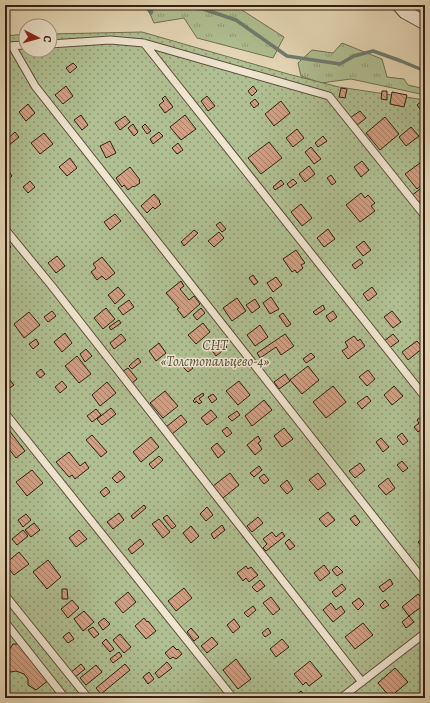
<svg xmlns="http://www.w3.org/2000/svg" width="430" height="703" viewBox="0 0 430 703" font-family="Alegreya,serif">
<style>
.grass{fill:url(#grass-tufts);stroke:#717053}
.park{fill:url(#park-dots);stroke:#717053}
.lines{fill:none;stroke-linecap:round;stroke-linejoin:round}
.stream{stroke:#6e7c70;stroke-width:3.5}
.building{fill:url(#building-back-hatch);stroke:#321f14}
.service-casing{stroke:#5f4d3d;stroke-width:9}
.minor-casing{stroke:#5f4d3d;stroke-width:15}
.service{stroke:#efe6d0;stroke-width:7}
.minor{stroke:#efe6d0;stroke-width:13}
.labels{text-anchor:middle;stroke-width:3;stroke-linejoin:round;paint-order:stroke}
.park-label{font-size:14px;font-style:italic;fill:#584f3a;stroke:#efe6d0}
</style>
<defs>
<pattern id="grass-tufts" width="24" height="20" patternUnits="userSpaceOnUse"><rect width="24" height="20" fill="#b0c092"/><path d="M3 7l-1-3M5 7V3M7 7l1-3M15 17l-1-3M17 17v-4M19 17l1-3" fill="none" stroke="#909b76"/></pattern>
<pattern id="park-dots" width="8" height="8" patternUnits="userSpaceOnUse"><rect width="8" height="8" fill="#b0c092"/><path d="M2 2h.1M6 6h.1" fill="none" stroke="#909b76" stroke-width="1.8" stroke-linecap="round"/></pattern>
<pattern id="building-back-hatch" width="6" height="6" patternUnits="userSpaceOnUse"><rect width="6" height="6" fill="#d29f82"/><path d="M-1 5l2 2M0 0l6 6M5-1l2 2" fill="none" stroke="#ab8169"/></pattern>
</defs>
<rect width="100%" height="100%" fill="#e6d8b7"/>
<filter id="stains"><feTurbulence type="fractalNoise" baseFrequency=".005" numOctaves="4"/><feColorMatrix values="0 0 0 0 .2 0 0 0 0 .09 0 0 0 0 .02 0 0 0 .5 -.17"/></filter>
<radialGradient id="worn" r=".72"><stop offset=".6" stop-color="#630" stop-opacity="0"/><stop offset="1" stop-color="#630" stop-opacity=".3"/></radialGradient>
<path class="grass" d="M146 5H234L284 37 273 58 197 38 184 18 154 23Z
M342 43 382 59 387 77 404 79 408 85 425 89V95L351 79 321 83 301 76 298 63 312 50 333 53Z"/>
<path class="park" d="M142 32 288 74 339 87 425 100V698H5V36L26 34V50H50V34Z"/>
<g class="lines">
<path class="stream" d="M145 5 151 13 153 5
M164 5 203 9 236 20 287 56 340 64 354 56 373 51 401 61 425 71"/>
</g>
<path class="building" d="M73 63 77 67 70 73 66 68Z
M66 86 73 96 63 104 55 95Z
M253 86 257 91 252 96 248 91Z
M341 88 347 89 345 98 339 97Z
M382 91H387V100L381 99Z
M392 92 407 95 404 107 390 104Z
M165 96 173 107 165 113 159 105 164 101 162 99Z
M207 96 215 106 208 111 201 101Z
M425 98V105L420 109 417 105Z
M255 99 259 104 254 108 250 103Z
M281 101 290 113 274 126 265 114Z
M28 104 35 113 26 121 19 112Z
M360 111 366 118 356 126 350 118Z
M81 115 88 125 82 130 74 120Z
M185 115 196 129 181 140 170 127Z
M125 116 130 122 120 130 115 123Z
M385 117 399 134 380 150 366 133Z
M133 124 138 132 134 136 128 128Z
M145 124 151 131 147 134 142 127Z
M411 127 419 136 406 146 399 137Z
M297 129 304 138 293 147 286 138Z
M15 132 19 137 8 146 5 143V141Z
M159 132 163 136 153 144 150 139Z
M44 133 53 144 40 154 31 143Z
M323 136 327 141 318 147 315 143Z
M110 141 116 153 106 158 100 146Z
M269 142 282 158 261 174 248 158Z
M178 143 183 150 177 154 172 148Z
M311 147 321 159 314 164 305 152Z
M70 158 77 168 67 176 59 167Z
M362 161 369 170 361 177 354 167Z
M420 163 425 169V182L417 189 405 174Z
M309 166 315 174 305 182 299 174Z
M6 167 12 176 5 182V168Z
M130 167 140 180 139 181 140 183 134 187 133 186 128 190 124 185 122 187 116 178Z
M331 175 336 182 332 185 327 178Z
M293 179 297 183 290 188 287 184Z
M281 180 284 184 275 190 273 187Z
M30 181 35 187 28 193 23 187Z
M420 189 425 196V197L417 203 411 196Z
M361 193 365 198 368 195 375 203 371 206 375 211 360 222 346 205Z
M154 194 160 201 159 202 161 204 155 209 153 207 147 213 141 206Z
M301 204 312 218 302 226 291 212Z
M115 214 121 221 110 230 104 222Z
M220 222 226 229 222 232 216 225Z
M328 229 335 239 324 247 317 238Z
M194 230 198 233 184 246 181 242Z
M219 232 224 238 214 247 208 241Z
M5 239 11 247 5 252Z
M364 241 371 250 363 256 356 247Z
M296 250 305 263 301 265 303 268 297 273 295 270 292 272 283 259Z
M5 253 10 259 7 261 10 264 5 268Z
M57 256 65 266 56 273 48 263Z
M102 257 115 273 106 280 102 276 97 280 91 272 96 268 93 264Z
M360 259 363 263 355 269 352 265Z
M253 275 258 282 254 285 249 278Z
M276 277 282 285 273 292 267 283Z
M181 281 184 286 180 289 189 300 194 296 200 304 184 318 177 309 179 308 166 293Z
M118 287 125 295 115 304 108 295Z
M372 287 377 294 368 301 363 294Z
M271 297 279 309 270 314 263 303Z
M237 298 246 311 232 321 223 308Z
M255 299 260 307 252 313 246 305Z
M129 300 134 307 123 315 118 308Z
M323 305 325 309 316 315 313 312Z
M106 308 115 319 103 329 94 318Z
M201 308 205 313 197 320 193 315Z
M52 311 56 316 48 322 44 317Z
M333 311 337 317 330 322 326 316Z
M392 311 401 322 393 328 384 317Z
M29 312 40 325 24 338 14 324Z
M283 313 291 324 287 327 279 316Z
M119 320 121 323 111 330 109 327Z
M203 323 210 332 196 344 188 335Z
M260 325 268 337 255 346 247 335Z
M65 333 72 343 62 352 54 342Z
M121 334 126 340 114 349 110 343Z
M285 334 294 346 281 355 276 347 260 358 257 353Z
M393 334 399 341 388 349 383 342Z
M354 336 358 341 360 339 365 346 348 359 342 351 348 347 345 342Z
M36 339 39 344 33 349 29 344Z
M221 340 227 347 216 356 210 348Z
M417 341 423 348 408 360 402 352Z
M159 343 166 353 156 361 149 351Z
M86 349 92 356 85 362 80 354Z
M311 353 315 357 306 363 303 359Z
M77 356 91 374 79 383 65 366Z
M138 358 141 362 132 369 129 366Z
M188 363 193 368 188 372 183 367Z
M308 366 319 380 302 394 290 380Z
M128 368 137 379 131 384 122 372Z
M41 369 45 374 40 378 36 373Z
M368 370 375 379 367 386 359 377Z
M5 374 14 385 8 389 5 385Z
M285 374 290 381 279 389 274 382Z
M62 381 67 387 60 393 55 387Z
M239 381 250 395 238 405 226 391Z
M107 382 116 393 100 406 92 395Z
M333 386 346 402 326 418 313 402Z
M394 386 403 396 392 405 384 395Z
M165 391 178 406 163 418 150 403Z
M203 393 204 395 199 399 202 402 199 404 196 401 195 403 193 401 195 399H194Z
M213 394 217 399 212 403 208 397Z
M367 396 371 401 362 409 357 403Z
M264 400 272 410 252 426 245 416Z
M111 408 116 414 102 425 97 419Z
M96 409 101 415 92 422 87 416Z
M211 410 217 417 207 425 201 418Z
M237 411 240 415 232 421 228 417Z
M181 415 187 422 172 434 166 427Z
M422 416 425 420 423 422 425 424V427L418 432 414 427 419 423 417 420Z
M227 427 232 433 227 437 222 431Z
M284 428 293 439 282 447 274 436Z
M8 429 25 451 16 458 5 444V431Z
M402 433 408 441 403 445 397 437Z
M92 435 107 452 101 457 86 440Z
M258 436 261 441 258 443 262 449 255 455 247 445Z
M151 437 159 447 141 462 133 452Z
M381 438 389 447 383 452 376 442Z
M217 443 225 452 218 458 211 448Z
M69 452 80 466 85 462 89 468 75 479 72 475 69 477 56 462Z
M159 456 163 460 153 469 149 464Z
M402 461 408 468 403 472 397 465Z
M360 463 365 470 355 478 349 471Z
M259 466 262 470 254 477 250 473Z
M32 470 43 483 27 496 16 482Z
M120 471 125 477 117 483 112 478Z
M230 473 239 485 223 498 213 486Z
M318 473 326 484 318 490 309 480Z
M264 474 269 480 264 484 259 478Z
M388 478 395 488 386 495 378 486Z
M287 480 293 489 287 494 280 486Z
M106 487 110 492 104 497 100 492Z
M144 505 146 508 133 519 131 516Z
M207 507 213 515 206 521 200 514Z
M328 512 335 520 326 527 319 519Z
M119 513 124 520 113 529 107 522Z
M26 514 31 520 23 527 18 520Z
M167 515 176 526 172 529 163 518Z
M355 515 360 522 356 526 350 519Z
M258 517 263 523 252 532 247 526Z
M159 519 170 532 163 538 152 524Z
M34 523 40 530 31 537 25 530Z
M222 525 225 530 214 539 211 534Z
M191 526 199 536 191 543 183 533Z
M23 530 28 536 17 545 12 539Z
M79 530 87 539 76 547 69 538Z
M272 532 276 537 282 532 285 536 266 551 263 548 267 544 263 539Z
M425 536V551L418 542Z
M140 539 144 544 132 554 128 549Z
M289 539 295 546 290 550 285 543Z
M19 552 29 564 14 575 5 564Z
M48 560 61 577 47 589 33 572Z
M324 565 330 573 320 581 314 573Z
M246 566 248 569 251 567 258 575 249 582 246 578 243 581 237 573Z
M337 566 343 572 337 576 332 570Z
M390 579 393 584 383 592 379 587Z
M260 580 265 586 257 592 252 587Z
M342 584 346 589 336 597 332 592Z
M184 588 192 598 176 611 168 601Z
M62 589H67L68 599H62Z
M128 592 136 602 123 613 115 603Z
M418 594 425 602V604L409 616 402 607Z
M271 597 280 609 273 615 263 603Z
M359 598 364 604 358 610 352 603Z
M72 600 79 608 68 618 61 609Z
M385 600 389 605 383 609 380 605Z
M331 603 336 610 341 606 345 612 333 622 323 610Z
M253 606 256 610 248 617 244 613Z
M84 611 94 622 83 631 74 619Z
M409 616 414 622 406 628 402 622Z
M104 618 110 624 103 630 98 623Z
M144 618 147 622 148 621 156 631 146 639 135 626Z
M234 619 240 627 233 633 227 625Z
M363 623 373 635 355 649 345 637Z
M93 627 99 634 94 638 88 630Z
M191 628 199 637 194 641 187 632Z
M268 628 271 633 265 637 262 633Z
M69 632 74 639 68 643 63 637Z
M120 634 131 647 124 653 113 640Z
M212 637 218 644 207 653 201 646Z
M106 639 114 649 110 652 102 643Z
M282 639 289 647 276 657 270 649Z
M13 644H18L27 652 49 680 36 690 28 685V679L24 674 16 671 11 672 6 669 5 664V652L7 653Z
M173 646 177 650 178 649 182 654 176 659 173 657 170 659 165 653Z
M119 652 122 656 113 663 110 659Z
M236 659 251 679 238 689 223 670Z
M310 661 322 676 309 686 306 682 303 685 294 674Z
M167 662 172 668 159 678 155 673Z
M81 664 85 669 74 678 70 673Z
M125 664 130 670 101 694 96 688Z
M96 665 102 672 86 685 80 678Z
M395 668 408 682 390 697 378 683Z
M149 672 154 679 148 684 143 677Z
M301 691 307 698H296L294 696Z"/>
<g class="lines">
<defs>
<path id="service" d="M50 44 110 40 144 43
M5 46 26 45
M12 46 35 86 425 582
M425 216 329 96 144 43 425 397
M5 229 51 285 362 682
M5 413 233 698
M5 595 88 698
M5 622 65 698
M341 698 425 633"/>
<path id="minor" d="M399 5 405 12 425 23"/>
</defs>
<use href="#service" class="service-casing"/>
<use href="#minor" class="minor-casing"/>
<use href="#service" class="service"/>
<use href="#minor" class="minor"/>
</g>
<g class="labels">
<g class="park-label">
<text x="215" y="350">СНТ<tspan x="215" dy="16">«Толстопальцево-4»</tspan></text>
</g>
</g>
<rect width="430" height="703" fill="none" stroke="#e6d8b7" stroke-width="20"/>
<rect x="6" y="6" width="418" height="691" fill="none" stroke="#321f14" stroke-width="2"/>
<rect x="10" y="10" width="410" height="683" fill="none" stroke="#321f14"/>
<g transform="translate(38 38) rotate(96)"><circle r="19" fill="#efe6d0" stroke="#a39685"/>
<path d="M0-3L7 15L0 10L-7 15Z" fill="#8f2418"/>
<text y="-6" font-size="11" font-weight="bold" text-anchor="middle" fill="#321f14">С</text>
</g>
<rect width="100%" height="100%" filter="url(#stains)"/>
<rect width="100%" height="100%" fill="url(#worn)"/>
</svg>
